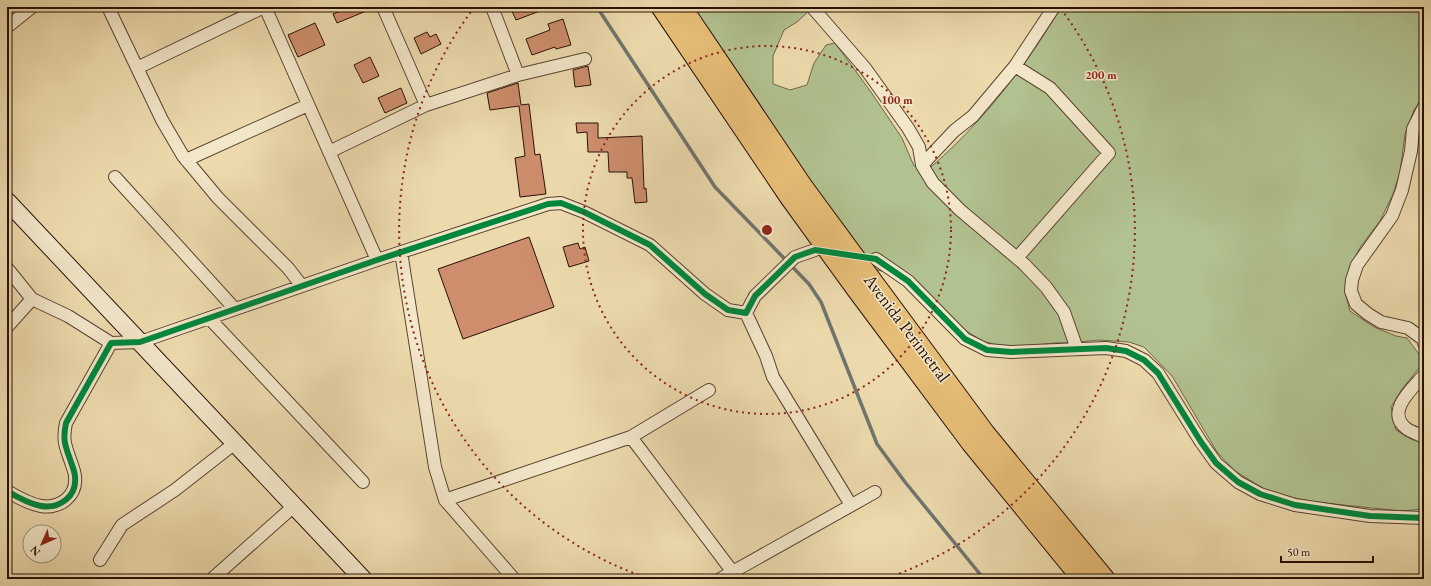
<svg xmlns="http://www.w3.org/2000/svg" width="1431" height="586" viewBox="0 0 1431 586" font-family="'EB Garamond',serif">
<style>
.green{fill:#b1c18f;stroke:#6d684a}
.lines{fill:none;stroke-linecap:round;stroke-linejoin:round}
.stream{stroke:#6f756f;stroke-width:3.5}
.building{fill:#ce8e6d;stroke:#291006}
.street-casing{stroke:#5a4230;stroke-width:14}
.secondary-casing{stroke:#291006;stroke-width:19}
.primary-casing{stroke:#291006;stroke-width:21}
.street{stroke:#f3e7ca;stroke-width:12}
.secondary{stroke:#f3e7ca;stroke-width:17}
.primary{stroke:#e6bd76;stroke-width:19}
.cycleway-casing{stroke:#f3e7ca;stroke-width:8}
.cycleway{stroke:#00873e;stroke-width:6}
.ring{fill:none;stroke:#8f2418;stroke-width:2;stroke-dasharray:2 4}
.labels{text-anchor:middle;stroke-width:3;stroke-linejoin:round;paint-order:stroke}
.street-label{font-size:18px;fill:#291006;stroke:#f3e7ca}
.centre{fill:#8f2418;stroke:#f3e7ca;stroke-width:2}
.ring-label{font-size:12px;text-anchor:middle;font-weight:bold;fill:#8f2418;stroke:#f3e7ca;stroke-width:3;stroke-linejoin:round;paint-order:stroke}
</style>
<rect width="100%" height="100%" fill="#ecdaad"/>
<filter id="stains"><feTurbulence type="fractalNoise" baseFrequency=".005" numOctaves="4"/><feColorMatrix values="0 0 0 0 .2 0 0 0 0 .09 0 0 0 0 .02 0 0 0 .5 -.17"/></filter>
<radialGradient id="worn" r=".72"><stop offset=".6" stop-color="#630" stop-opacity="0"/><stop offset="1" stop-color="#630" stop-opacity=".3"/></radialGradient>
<path class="green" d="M679 7H813L797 22 784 30 773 56V84L790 90 807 85 814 63 826 45 835 43 871 92 902 138 914 166H932C963 139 992 107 1017 73 1034 52 1047 29 1062 7H1424V96L1414 110 1405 134 1400 172 1393 194 1380 221 1361 246 1349 268 1345 293 1350 311 1374 327 1396 336 1407 338 1421 357 1419 368 1402 389 1391 407 1396 430 1411 439 1424 444V509L1401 511 1315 502 1289 497 1266 490 1235 471 1217 452 1172 376 1144 347 1129 342 1098 340 1080 342 1054 343 1026 346H1001L982 341 962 328 893 274 862 266Z"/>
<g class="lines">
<path class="stream" d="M597 7 715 187 809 284 821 302 877 444 905 482 984 579"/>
</g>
<path class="building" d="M349 7H376L337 23 333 14Z
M510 7H548V8L516 20Z
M563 19 571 45 556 49 555 47 532 55 526 39 550 30 548 24Z
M315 23 325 45 298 57 288 35Z
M427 32 430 37 436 34 441 44 421 54 414 38Z
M370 57 379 76 363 83 354 65Z
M588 66 591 85 575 87 573 70Z
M518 83 521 105 529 104 535 155 540 154 546 194 520 197 515 158 525 156 519 106 490 110 487 93Z
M401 88 407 103 385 113 378 98Z
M576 123H598V138L642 136 644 189 646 188 647 202 635 203 632 178H627V172H609L608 152H588L587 132 577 133Z
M529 237 554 307 463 339 438 269Z
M578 243 580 249 585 247 589 261 569 267 563 247Z"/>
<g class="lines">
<defs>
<path id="street" d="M108 7 162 120 183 156 218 198 288 268 302 286
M265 7 377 260
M383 7 426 105
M492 7 518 75
M812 7 865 68 908 128 919 147 922 165 933 183 960 210 1024 264 1046 287 1064 312 1077 349
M7 27 32 7
M1015 66 1050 88 1109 153 1017 258
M137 68 264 7
M1424 107 1413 129 1411 151 1402 190 1392 216 1357 265 1352 280 1351 291 1356 304 1368 314 1381 322 1408 328 1423 339 1424 343
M329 152 426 105 518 75 585 59
M186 160 308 105
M922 165 954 131 973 116 1015 66 1054 7
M115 177 235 309
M401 252 435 467 445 500 514 579
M876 259 908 281 965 339 987 350 1011 352 1106 348 1126 351 1144 360 1158 373 1201 442 1216 463 1238 482 1260 494 1295 505 1370 516 1424 518
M7 268 32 299 68 316 111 343
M746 313 766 356 773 377 851 505
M209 318 363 482
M7 327 32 299
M1424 375C1413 388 1384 412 1407 429 1411 432 1419 434 1424 437
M631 437 738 579
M7 491C17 497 29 504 41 506 60 509 77 496 75 477 75 473 73 468 72 465 66 447 62 442 66 423L111 343 140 342 377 260 548 204 561 203 584 212 650 245 705 294 728 310 746 313 755 296 795 257 815 250
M445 500 631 437 709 390
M100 560 122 525 175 490 235 443
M212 579 294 506
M720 579 875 492"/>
<path id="secondary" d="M7 201 363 579"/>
<path id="primary" d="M661 7 790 198 856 289 971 443 1082 579
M682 7 804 188 871 279 985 433 1105 579"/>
</defs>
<use href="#street" class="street-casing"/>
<use href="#secondary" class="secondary-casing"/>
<use href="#primary" class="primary-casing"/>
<use href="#street" class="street"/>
<use href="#secondary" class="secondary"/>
<use href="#primary" class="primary"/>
<defs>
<path id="cycleway" d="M7 491C17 497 29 504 41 506 60 509 77 496 75 477 75 473 73 468 72 465 66 447 62 442 66 423L111 343 140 342 377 260 548 204 561 203 584 212 650 245 705 294 728 310 746 313 755 296 795 257 815 250 876 259 908 281 965 339 987 350 1011 352 1106 348 1126 351 1144 360 1158 373 1201 442 1216 463 1238 482 1260 494 1295 505 1370 516 1424 518"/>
</defs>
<use href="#cycleway" class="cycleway-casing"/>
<use href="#cycleway" class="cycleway"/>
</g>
<g class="ring">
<circle cx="767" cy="230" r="184"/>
<path d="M650 579A368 368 0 0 1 473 9M1061 9A368 368 0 0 1 884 579"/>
</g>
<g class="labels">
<g class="street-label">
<text transform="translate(907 328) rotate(53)" y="6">Avenida Perimetral</text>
</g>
</g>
<circle cx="767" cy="230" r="6" class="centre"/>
<g class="ring-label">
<text x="1101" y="79">200 m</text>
<text x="897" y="104">100 m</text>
</g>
<rect width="1431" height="586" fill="none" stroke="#ecdaad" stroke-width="24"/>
<rect x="8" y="8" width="1415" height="570" fill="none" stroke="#291006" stroke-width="2"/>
<rect x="12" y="12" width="1407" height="562" fill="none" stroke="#291006"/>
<g transform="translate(42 544) rotate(225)"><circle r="19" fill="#f3e7ca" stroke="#a2917c"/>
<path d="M0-3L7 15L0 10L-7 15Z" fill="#8f2418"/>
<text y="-6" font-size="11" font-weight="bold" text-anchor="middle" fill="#291006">N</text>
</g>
<path d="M1281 556v6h92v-6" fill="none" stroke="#291006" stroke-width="2"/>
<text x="1287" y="556" font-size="12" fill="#291006" stroke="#f3e7ca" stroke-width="3" paint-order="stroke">50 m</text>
<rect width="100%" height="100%" filter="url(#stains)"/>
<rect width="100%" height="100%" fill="url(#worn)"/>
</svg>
